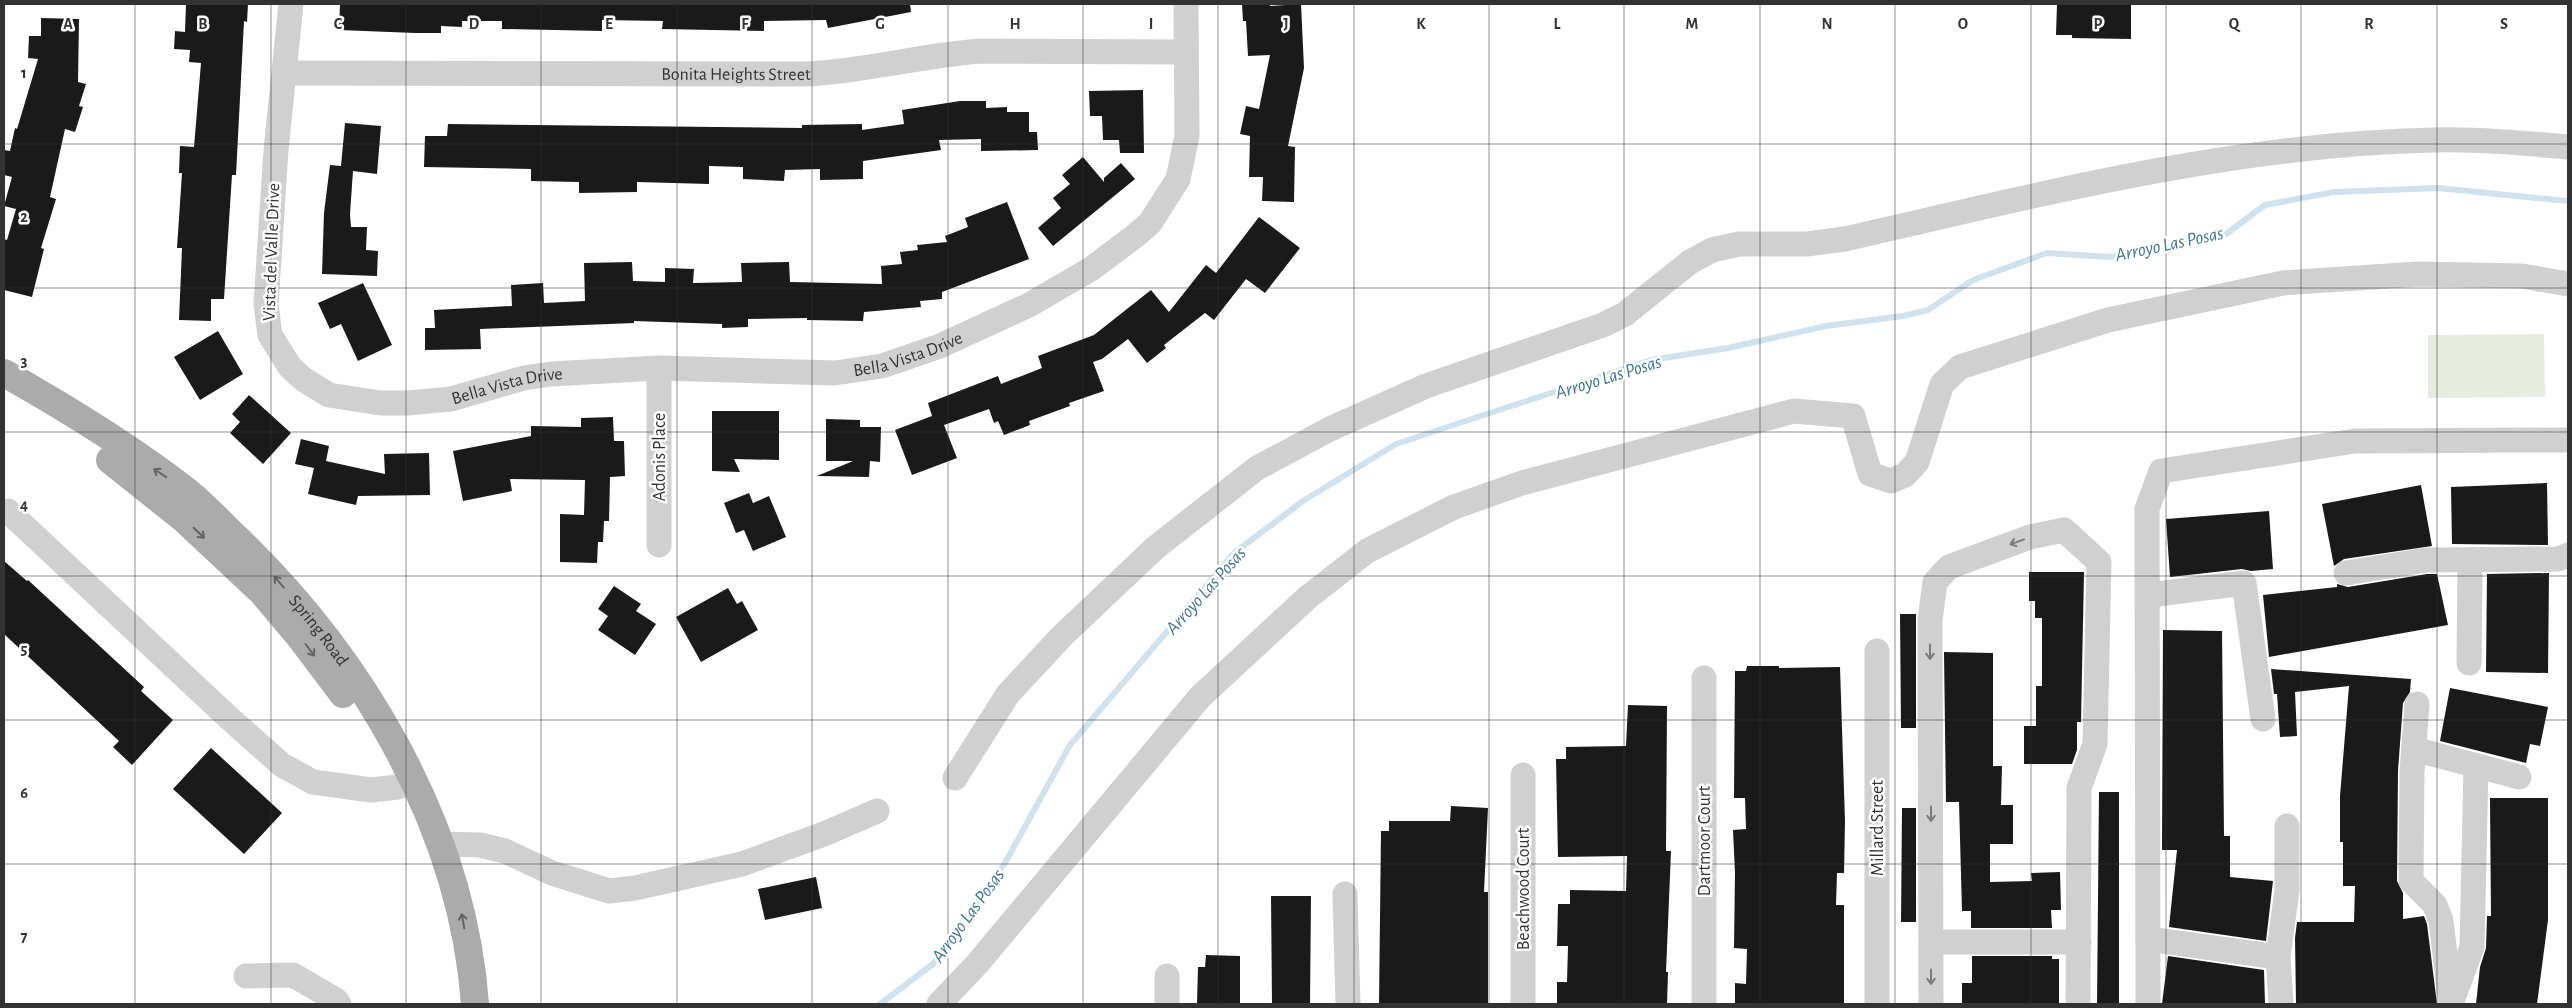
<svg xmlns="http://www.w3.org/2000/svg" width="2572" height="1008" viewBox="0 0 2572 1008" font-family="'Alegreya Sans',sans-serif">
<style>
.green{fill:#e6ecdf}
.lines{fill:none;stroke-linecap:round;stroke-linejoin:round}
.stream{stroke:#cfe2ee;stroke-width:6}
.building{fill:#1a1a1a}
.minor{stroke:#d0d0d0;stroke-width:25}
.major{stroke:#ababab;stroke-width:28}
.oneway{stroke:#636363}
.oneway2{stroke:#7a7a7a}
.grid{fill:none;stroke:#333;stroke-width:1;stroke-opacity:0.55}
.labels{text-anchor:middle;stroke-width:5;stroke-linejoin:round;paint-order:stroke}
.street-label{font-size:18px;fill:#333;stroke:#fff}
.water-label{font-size:19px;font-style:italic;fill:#3f7597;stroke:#fff}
.grid-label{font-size:16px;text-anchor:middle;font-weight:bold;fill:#333;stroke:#fff;stroke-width:5;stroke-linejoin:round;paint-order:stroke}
</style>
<rect width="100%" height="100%" fill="#fff"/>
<path class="green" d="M2544 334 2545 397 2428 398V335Z"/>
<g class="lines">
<path class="stream" d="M880 1004 933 964 1005 863 1070 745 1234 553 1303 501 1396 444 1651 360 1728 348 1826 326 1903 316 1928 310 1973 280 2047 253 2111 257 2226 234 2265 205 2334 192 2438 188 2568 201"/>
</g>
<path class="building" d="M186 4H248L247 22 244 21 236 175H232L224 299H211V321L179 320 182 248H177L182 173H179L180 146 194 147 201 63 189 62 190 50 174 49 175 31 185 32Z
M340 4H910L911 12 828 28 826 20 764 21V31L662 29 663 21 602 20V31L502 29V21H462V27L441 26V33H415L339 30Z
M1242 4H1270V6L1301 4 1304 68 1288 146 1295 147 1294 202 1262 201 1263 177H1249L1250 136 1240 134 1246 106 1259 109 1270 55 1248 56 1246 21H1243Z
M2057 4H2131V39L2072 38V35H2056Z
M41 18 79 19 78 82 86 84 79 106 83 107 75 132 65 129 50 197 56 199 41 248 44 249 32 297 4 290V239L7 240 16 209 4 206 12 177 4 175V150L10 151 15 128 17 129 38 59 28 58 29 36H41Z
M1143 90 1144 153H1120L1119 140H1103L1102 116H1090L1089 91Z
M960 101H986V108L1007 107V112H1029V132H1037L1038 150 981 151V139L939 140 941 150 863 161V179L820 180V169L785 170 784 181 743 179V167L709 166V184L637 182V192L579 193V182L531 181V169L424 167 425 136H447L448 124 802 128V125L862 124V130L904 124 902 110Z
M345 123 381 126 377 174 353 171 350 214 351 227H367L366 250 378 251 377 276 322 274 324 213 330 165 341 166Z
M1083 157 1104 182V178L1121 163 1135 179 1053 246 1038 228 1061 208 1053 198 1070 184 1062 175Z
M1007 202 1029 259 942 292V299L920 301 921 307 864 312 863 321 807 320V318L748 319V327L722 328V324L634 321V323L480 329 481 349 425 350V328H435L434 310 512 306 511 285 543 283 544 303 585 301 584 263 632 262 633 281 665 282V268L694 269 693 283 742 282 741 263 789 262 790 282 882 284 881 266 902 264 900 252 918 250 917 245 947 242 945 236 968 227 965 218Z
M1259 217 1300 248 1265 293 1246 279 1214 320 1205 313 1164 345 1166 348 1147 363 1128 339 1102 359 1093 362 1104 391 1069 403 1070 406 1029 421 1030 425 1004 435 998 421 994 423 989 409 944 425 957 458 912 475 895 430 932 416 928 403 998 376 1001 384 1042 368 1038 356 1094 335 1151 290 1169 312 1206 265 1216 273Z
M363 283 392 345 358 361 341 324 330 329 318 303Z
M218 331 243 374 200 400 174 357Z
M249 395 291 433 263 464 230 433 240 422 232 414Z
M712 411H779V460L734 459 740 472 712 471Z
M613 417 614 441H624L625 476 610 477 609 521H604L603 542H598L597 563 560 562V514L584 515 585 480 510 479 512 491 463 501 453 451 531 436V426L581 427V418Z
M826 419 860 420V427H881L880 462 870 461 869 477 817 476 853 461H826Z
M301 439 329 446 326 461 385 474 384 454 429 453 430 495 358 496 356 505 308 494 314 468 295 464Z
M2547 483 2548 545 2452 544 2451 487Z
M2421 485 2432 546 2344 559 2334 566 2322 504Z
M749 493 753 503 769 496 786 537 753 551 744 530 736 533 724 503Z
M2269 511 2273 569 2251 571 2242 569 2170 577 2166 519Z
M4 561 27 581 28 580 144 687 141 691 173 720 132 765 113 747 119 741 4 634Z
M2029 572H2084L2081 722H2077V750L2072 764H2024V726H2036V686H2042V618H2035V601H2029Z
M2549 573 2548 673 2486 672 2487 574Z
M2427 574H2437L2448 625 2269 657 2263 595 2337 587V584L2348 587Z
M614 586 641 604 636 611 656 624 635 655 598 630 608 616 598 609Z
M728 588 737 604 742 601 758 630 701 662 676 617Z
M1900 614H1916V728H1901Z
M2163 630 2222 631 2224 836H2230V877L2273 881 2266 941 2169 927 2177 850H2162Z
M1944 652 1993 653V766H2002L2001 805H2013V844H1990V882L2032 881 2031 873 2060 872 2061 910H2051L2052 928H1971V911H1962L1959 802H1946Z
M1747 666H1779V668L1840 667 1845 821 1844 873H1837L1836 905H1844V1004H1735V983L1746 984 1747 949 1734 948 1735 873 1733 830 1746 829 1745 798H1734L1735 671H1746Z
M2271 669 2411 679 2410 692 2403 703 2398 771 2397 881 2403 893V919L2424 916 2427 924 2437 1004H2296L2295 938 2297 922H2354L2355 886H2343V842H2340V796L2349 686 2295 692 2297 736 2280 737 2277 694H2274Z
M2450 688 2548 707 2540 746 2530 744 2526 763 2440 741Z
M1628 705 1667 706 1666 851H1671L1666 972H1668L1667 1004H1557V982H1567L1568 946H1557L1558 904H1570V890L1626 891 1627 856 1558 857 1556 759H1566V747L1626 746Z
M211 748 282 813 244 854 173 789Z
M2099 792H2119V1004H2097Z
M2490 798H2548V920L2537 1004H2476L2480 967 2486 948 2487 916H2491Z
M1451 806 1488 808 1484 892H1488V1004H1379L1381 831H1389V821H1450Z
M1902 808H1916V922H1901Z
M816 877 822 908 765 920 758 889Z
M1271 896H1311L1310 1004H1272Z
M1206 955 1240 956V1004H1197L1198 967H1205Z
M1972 956H2052V959H2059V1004H1962V983H1972Z
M2168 956 2264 970 2265 1004H2162Z"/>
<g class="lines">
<g class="minor">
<path id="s1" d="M291 4 276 150 266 304 270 335 290 367 303 379 329 395 380 403H408L451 399 524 378 551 374 659 368 835 373 882 366 940 346 1029 305 1091 269 1135 236 1150 223 1178 179 1187 136 1186 4"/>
<path id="s2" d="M285 73 807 74C866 71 923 55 981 51L1186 52"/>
<path d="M659 368V545"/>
<path d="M8 511 229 718 282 765 313 782 371 790 398 787"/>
<path d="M2346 573 2426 560 2558 559 2568 555"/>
<path d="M2149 595 2244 583 2263 719"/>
<path d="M2469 663 2470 560"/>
<path d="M2417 704 2412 772 2411 881 2435 905 2441 921 2451 1004"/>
<path d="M2414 749 2519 777"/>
<path d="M1523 775V1004"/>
<path d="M955 778 1008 694 1062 636 1155 548 1257 468 1330 429 1426 386 1603 325 1625 314 1690 262 1712 250 1739 244H1807L1845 239C2038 195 2234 144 2433 140 2478 139 2523 143 2568 147"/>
<path d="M439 844 480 845 505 851 552 873 609 891 635 888 742 864 824 834 877 811"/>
<path d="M1345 894 1348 1004"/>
<path d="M2148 939 2278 957"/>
<path d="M1931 942H2079"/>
<path d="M246 976 293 975 336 1000 339 1004"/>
<path d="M1167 976V1004"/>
<path d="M2453 998 2472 947 2476 766"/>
<path d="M939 1004 978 963 1200 697 1307 598 1367 551 1454 507 1522 483 1794 411 1853 416 1870 474 1891 481 1905 475 1917 462 1942 384 1960 367 2108 320 2283 283 2418 274 2522 276 2568 284"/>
<path d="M1704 1004V678"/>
<path d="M1877 1004V651"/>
<path d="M1931 1004 1930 620 1935 582 1949 567 2030 537 2064 530 2099 562 2095 744 2079 788 2078 1004"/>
<path d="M2148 1004 2147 509 2161 471 2355 441 2568 440"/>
<path d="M2281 1004 2278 957 2287 890V826"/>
</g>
<g class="major">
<path id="s3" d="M4 373C66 408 128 446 184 489 200 501 215 517 229 531 359 653 462 824 475 1004"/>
<path d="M110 460 184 519 262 592 300 637 343 694"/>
</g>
</g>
<defs><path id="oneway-shaft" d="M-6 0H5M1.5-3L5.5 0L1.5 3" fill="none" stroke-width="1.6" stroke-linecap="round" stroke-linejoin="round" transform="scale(1.25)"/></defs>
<g class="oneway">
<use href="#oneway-shaft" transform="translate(160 473) rotate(-146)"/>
<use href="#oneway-shaft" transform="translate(199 533) rotate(44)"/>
<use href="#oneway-shaft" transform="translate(279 582) rotate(-131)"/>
<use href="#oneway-shaft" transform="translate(310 650) rotate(53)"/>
<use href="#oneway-shaft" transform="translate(463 921) rotate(-100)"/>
</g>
<g class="oneway2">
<use href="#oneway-shaft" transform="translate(2017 542) rotate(160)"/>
<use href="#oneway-shaft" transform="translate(1930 652) rotate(90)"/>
<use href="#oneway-shaft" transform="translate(1931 814) rotate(90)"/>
<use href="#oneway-shaft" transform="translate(1931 977) rotate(90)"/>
</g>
<path class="grid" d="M135 4V1004M271 4V1004M406 4V1004M541 4V1004M677 4V1004M812 4V1004M948 4V1004M1083 4V1004M1218 4V1004M1354 4V1004M1489 4V1004M1624 4V1004M1760 4V1004M1895 4V1004M2031 4V1004M2166 4V1004M2301 4V1004M2437 4V1004M4 144H2568M4 288H2568M4 432H2568M4 576H2568M4 720H2568M4 864H2568"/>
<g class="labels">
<g class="street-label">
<text dy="6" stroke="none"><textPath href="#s2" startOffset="451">Bonita Heights Street</textPath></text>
<text transform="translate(271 252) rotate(-88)" y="6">Vista del Valle Drive</text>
<text dy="6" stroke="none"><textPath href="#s1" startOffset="1004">Bella Vista Drive</textPath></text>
<text dy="6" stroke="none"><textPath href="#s1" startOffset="599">Bella Vista Drive</textPath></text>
<text transform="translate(659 457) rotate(-90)" y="6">Adonis Place</text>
<text dy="6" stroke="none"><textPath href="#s3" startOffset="410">Spring Road</textPath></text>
<text transform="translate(1877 828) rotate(-90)" y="6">Millard Street</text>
<text transform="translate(1704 841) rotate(-90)" y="6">Dartmoor Court</text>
<text transform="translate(1523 889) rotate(-90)" y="6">Beachwood Court</text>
</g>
<g class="water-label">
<text transform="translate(2169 243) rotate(-12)" y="7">Arroyo Las Posas</text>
<text transform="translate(1608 376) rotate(-17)" y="7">Arroyo Las Posas</text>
<text transform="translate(1205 590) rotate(-48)" y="7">Arroyo Las Posas</text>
<text transform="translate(967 915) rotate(-54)" y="7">Arroyo Las Posas</text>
</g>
</g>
<g class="grid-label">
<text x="68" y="29">A</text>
<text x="203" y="29">B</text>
<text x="338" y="29">C</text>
<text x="474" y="29">D</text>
<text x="609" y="29">E</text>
<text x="745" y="29">F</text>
<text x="880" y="29">G</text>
<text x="1015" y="29">H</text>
<text x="1151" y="29">I</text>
<text x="1286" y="29">J</text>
<text x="1421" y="29">K</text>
<text x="1557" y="29">L</text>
<text x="1692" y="29">M</text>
<text x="1827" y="29">N</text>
<text x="1963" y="29">O</text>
<text x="2098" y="29">P</text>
<text x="2234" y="29">Q</text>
<text x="2369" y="29">R</text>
<text x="2504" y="29">S</text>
<text x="24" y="78">1</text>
<text x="24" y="222">2</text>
<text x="24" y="366">3</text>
<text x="24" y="510">4</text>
<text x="24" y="654">5</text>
<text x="24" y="798">6</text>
<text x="24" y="942">7</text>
</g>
<rect width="2572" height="1008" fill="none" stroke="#333333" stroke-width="10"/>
</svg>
